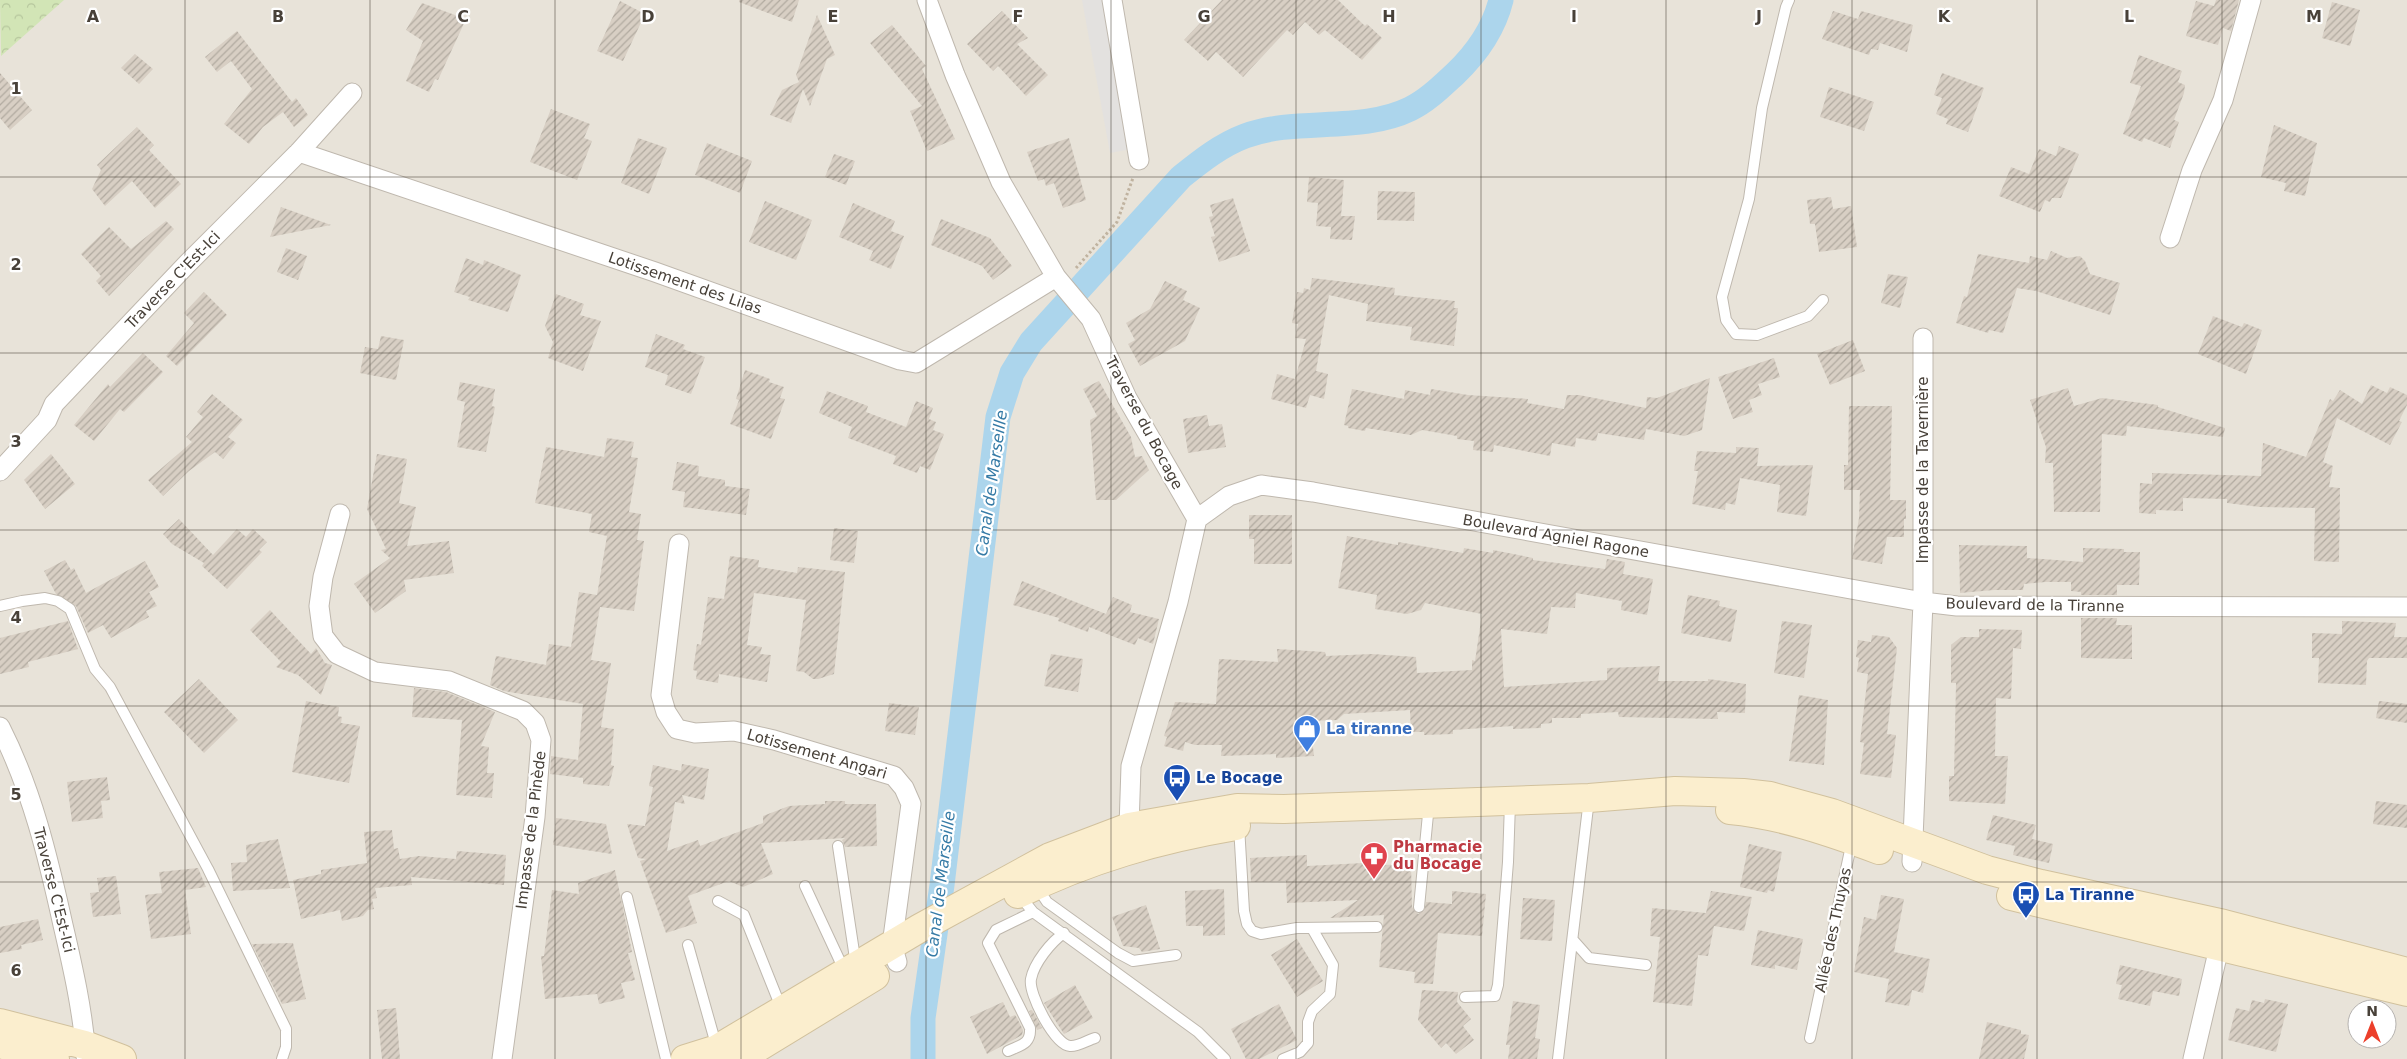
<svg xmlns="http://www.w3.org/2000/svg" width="2407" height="1059" viewBox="0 0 2407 1059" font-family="'DejaVu Sans',sans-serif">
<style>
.residential{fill:#e8e3d9;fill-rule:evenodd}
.park{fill:url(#park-crowns)}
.parking{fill:#e3e1df}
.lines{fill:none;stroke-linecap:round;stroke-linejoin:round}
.canal{stroke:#acd5ec;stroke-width:25}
.building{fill:url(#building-hatch)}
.lane-casing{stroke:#bfb8ae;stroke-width:12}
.street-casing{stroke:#bfb8ae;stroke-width:21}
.secondary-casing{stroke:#d1c19d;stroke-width:30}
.path{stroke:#c0b3a0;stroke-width:3;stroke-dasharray:2.5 2.5;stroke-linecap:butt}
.lane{stroke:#fff;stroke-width:10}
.street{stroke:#fff;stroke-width:19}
.secondary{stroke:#fbeece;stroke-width:28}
.grid{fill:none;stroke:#484139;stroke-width:1;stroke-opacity:0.55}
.labels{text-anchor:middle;stroke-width:4.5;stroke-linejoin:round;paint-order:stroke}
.street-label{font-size:15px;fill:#484139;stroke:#fff}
.shop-label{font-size:15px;font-weight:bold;fill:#366cbe;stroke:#fff;text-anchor:start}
.transit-label{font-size:15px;font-weight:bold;fill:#164399;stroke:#fff;text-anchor:start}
.health-label{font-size:15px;font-weight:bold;fill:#be3a42;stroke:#fff;text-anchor:start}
.water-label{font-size:16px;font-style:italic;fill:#367ba6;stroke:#fff}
.grid-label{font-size:16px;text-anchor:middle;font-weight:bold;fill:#484139;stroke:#fff;stroke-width:4.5;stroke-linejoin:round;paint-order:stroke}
</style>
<defs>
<pattern id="park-crowns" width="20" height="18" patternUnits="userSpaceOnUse" patternTransform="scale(1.25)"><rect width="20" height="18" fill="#d2e5b6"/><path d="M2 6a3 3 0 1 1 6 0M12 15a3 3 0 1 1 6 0" fill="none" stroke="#b6c69d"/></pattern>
<pattern id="building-hatch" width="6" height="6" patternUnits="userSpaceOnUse" patternTransform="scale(1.25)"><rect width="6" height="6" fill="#d8cfc4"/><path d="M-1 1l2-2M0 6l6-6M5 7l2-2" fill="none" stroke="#b1aaa0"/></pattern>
</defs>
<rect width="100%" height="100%" fill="#f4f1eb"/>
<path class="residential" d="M0 0H2407V1059H0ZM2357 1009H2387V1039H2357Z"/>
<path class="park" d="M0 0H64L1 56Z"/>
<path class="parking" d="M1082 0H1112L1137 148 1110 153Z"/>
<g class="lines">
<path class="canal" d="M923 1059V1018L942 885 998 417 1012 373 1031 342 1181 177C1201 161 1221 145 1245 136 1296 117 1361 133 1410 109 1427 101 1442 86 1455 74 1476 54 1494 28 1501 0"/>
</g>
<path class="building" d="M739 0H799L792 22 739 2Z
M1222 0H1338L1365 26 1367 24 1382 38 1362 60 1325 30 1319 35 1305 22 1293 35 1287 30 1243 77 1216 52 1208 61 1184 40Z
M2216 0H2239L2231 31 2223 28 2218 45 2186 36 2196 1 2214 6Z
M620 1 645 14 623 61 597 51Z
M2332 2 2360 10 2350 46 2322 38Z
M422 3 466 19 438 80 435 79 429 92 406 81 423 41 406 30Z
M1002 11 1028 38 1017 44 1048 75 1026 96 998 66 993 71 967 44Z
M1833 11 1858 19 1861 11 1913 25 1907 52 1880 43 1878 50 1871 49 1869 55 1822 39Z
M817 15 835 55 827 59 810 106 803 89 791 123 770 115 782 90 799 82 796 75Z
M892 25 926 66 922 69 955 139 927 151 910 111 922 106 870 43Z
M237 31 292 102 296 98 308 115 294 127 283 112 263 127 249 144 224 124 252 89 231 61 217 72 205 57Z
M135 54 153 69 139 84 121 68Z
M2139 55 2182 71 2178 82 2185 85 2184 93 2174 120 2179 122 2170 148 2144 138 2142 142 2123 134 2141 86 2130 83Z
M0 73 32 110 10 130 0 118Z
M1942 73 1984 88 1968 132 1946 124 1948 119 1936 114 1942 98 1934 95Z
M1829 87 1874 102 1864 131 1820 117Z
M551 109 590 124 584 138 592 141 577 180 530 162Z
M2274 125 2317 143 2305 196 2284 191 2286 183 2261 177Z
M137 127 154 145 149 150 181 184 155 208 132 181 105 206 92 189 101 170 97 165Z
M638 138 667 148 649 194 621 183Z
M1069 138 1086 200 1063 208 1054 183 1046 186 1044 179 1038 181 1027 152Z
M707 143 752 161 740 193 695 175Z
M2059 146 2079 154 2061 198H2052L2050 202 2045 200 2040 212 1999 196 2011 167 2029 174 2039 149 2056 156Z
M834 154 855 161 846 185 825 177Z
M1309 177 1344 180 1341 216H1355L1352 240 1330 239 1331 227 1316 226 1318 203 1307 202Z
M1378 191 1415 192 1414 221 1377 220Z
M1831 197 1833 209 1851 206 1857 247 1819 252 1815 224H1810L1807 200Z
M1233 198 1250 251 1219 262 1211 237 1215 236 1209 217 1213 216 1210 205Z
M765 201 812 220 796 260 749 242Z
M853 203 895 221 891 231 904 236 891 269 869 260 873 251 839 237Z
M281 207 331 225 270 237Z
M941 219 990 238 1012 266 993 280 982 266 931 245Z
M166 221 174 229 109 296 96 281 101 276 81 254 109 227 131 249Z
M286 248 307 256 298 280 277 272Z
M2051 251 2067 258 2080 256 2085 261 2090 274 2120 283 2110 315 2036 291 2017 288 2003 333 1989 330 1988 333 1956 323 1964 296 1967 297 1978 254 2029 263 2030 256 2047 260Z
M466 258 483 265 484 260 521 275 508 312 468 300 470 297 454 292Z
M1888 274 1908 277 1900 308 1881 303Z
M1312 278 1395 288 1394 295 1455 301 1454 308H1458L1454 346 1410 340 1412 327 1366 321 1368 304 1329 295 1316 371 1328 374 1324 399 1310 395 1306 408 1271 399 1277 374 1295 379 1306 339 1295 338 1298 324 1292 323 1297 292 1303 293 1304 288 1310 290Z
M1165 281 1187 291 1183 300 1200 308 1185 341 1140 366 1128 344 1135 340 1126 323 1150 309Z
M204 292 227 315 177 366 166 356 194 323 184 313Z
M556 294 584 304 580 315 601 321 583 371 548 358 553 342 545 326Z
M2213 316 2242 327 2244 323 2262 330 2246 374 2198 354Z
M656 334 685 345 683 349 705 357 691 394 665 385 668 375 645 367Z
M381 336 404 340 396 380 360 373 365 347 378 349Z
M1853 340 1865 371 1830 385 1817 354Z
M143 353 163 372 124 412 120 409 94 441 74 425 108 384 110 387Z
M1774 358 1780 377 1758 384 1762 395 1749 400 1753 412 1733 419 1718 377Z
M745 370 770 379 769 382 784 387 780 398 785 399 771 439 730 424 739 400 736 399Z
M1710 378 1702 430 1684 436 1646 429 1644 440 1598 433 1596 441 1576 438 1575 447 1552 443 1550 456 1494 445 1493 452 1473 450 1474 441 1457 439V436L1422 430 1411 435 1366 428 1365 431 1348 428V426L1344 425 1352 389 1404 399 1405 390 1430 395 1431 389 1468 395 1528 399 1527 403 1564 409 1567 395H1579L1646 408 1647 397 1657 398Z
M1099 381 1131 437 1135 457 1142 456 1149 470 1116 500H1096L1090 420 1097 416 1083 389Z
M460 382 495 389 492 406 495 407 486 452 457 447 465 402 457 400Z
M2371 385 2387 393 2390 387 2407 395V405L2399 421 2402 422 2390 445 2337 418 2323 462 2333 466 2329 487 2340 488 2339 562 2314 561 2315 508 2260 507 2227 503V499L2183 498V511L2156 510V514L2139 513 2140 483 2152 484V473L2261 476 2263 443 2306 457 2330 399 2333 401 2340 390 2362 404Z
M2068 388 2074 406 2102 398 2158 405V407L2225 428 2223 437 2127 426 2126 436 2102 434 2100 512H2054L2053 463H2045L2046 447 2030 400Z
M827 391 868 406 866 412 906 427 916 401 933 408 929 419 936 422 933 430 944 434 930 470 920 466 917 473 893 464 896 456 848 438 852 427 819 413Z
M212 394 243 420 228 437 236 443 223 459 215 452 189 471 163 496 148 480 192 442 186 437 203 417 197 412Z
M1849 406H1892L1890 500H1906V519H1904V537H1887L1882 564 1852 559 1859 518 1860 490H1844V465H1848Z
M1207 415 1209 426 1222 424 1226 447 1188 453 1183 419Z
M607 438 634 442 631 457 638 458 629 512 641 514 637 540 644 541 634 611 600 607 591 660 611 663 601 727 614 729 611 765 614 766 609 786 583 784V778L550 774 551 756 578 760 583 704 504 691 490 685 496 656 546 665 549 644 571 647 579 592 597 595 607 536 589 532 592 514 535 503 546 447 604 457Z
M1736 447 1759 448 1757 466 1813 465 1806 516 1777 512 1780 485 1740 478 1735 505 1726 503 1725 510 1692 504 1698 471H1694L1697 451 1736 453Z
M51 454 75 484 45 509 24 480Z
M377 454 407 459 399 503 416 507 407 546 449 541 454 573 404 580 406 591 375 613 354 584 390 558 381 550 386 549 367 509Z
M677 462 699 466 698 476 725 480V486L750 489 746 515 683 507 685 492 672 490Z
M1249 515H1292V564H1254V539H1249Z
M179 519 213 555 237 529 246 537 253 529 267 542 259 550 262 552 227 589 202 566 204 563 172 544 163 534Z
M834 528 858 531 854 563 830 560Z
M1347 536 1398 545V542L1463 553 1464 548 1493 553V550L1533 558V560L1605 569 1607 559 1625 562 1623 574 1653 579 1647 615 1621 610 1622 601 1576 593 1575 608 1551 607 1547 634 1501 629 1504 687 1607 680V668L1660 666 1658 681H1708V679L1746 684 1745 713 1717 712 1718 719 1619 717 1618 712 1581 714V718H1552V723L1541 724V728L1513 729V726L1453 730V734L1424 735V732H1411L1410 710 1344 714 1337 720 1310 721 1314 756 1276 758V754L1221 756 1222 745H1195L1185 742 1183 751 1164 746 1167 737 1164 736 1175 702 1216 704 1219 659 1278 662 1277 649 1325 652 1326 656 1372 654 1416 657 1417 673 1472 670V660L1475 661 1482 614 1425 603 1421 610 1407 614 1375 609 1377 595 1338 588Z
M1959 545 2027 546V558L2083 562V548L2124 549V552H2140L2139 585H2117V595H2081V592L2071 591V582H2045L2024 584 2023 590H1994L1960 593Z
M730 556 759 560 758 567 797 573 798 567 845 572 834 674 818 679H813L804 672 796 671 806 600 754 593 747 645 762 647 760 654 771 655 767 682 719 674 718 683 696 679 697 671 693 670 697 644 701 645 708 597 724 599Z
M65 560 71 570 74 568 86 593 145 561 159 587 149 592 157 606 146 611 149 617 111 638 103 625 88 633 76 606 56 594 44 571Z
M1022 581 1106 614 1113 597 1132 605 1130 612 1159 619 1153 644 1138 638 1135 645 1089 627 1088 632 1058 621 1059 618 1013 605Z
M1688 595 1720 601 1719 606 1737 610 1731 642 1681 633Z
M270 610 311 654 316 648 325 663 332 665 321 695 298 675 276 667 281 662 250 630Z
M2081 618H2117L2116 625H2132V659L2081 658Z
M68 621 78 649 28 662 29 667 0 674V638Z
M1782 621 1812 625 1804 678 1774 673Z
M2342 621 2396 623 2394 637H2407V658H2369L2367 661 2366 685 2318 683 2319 658H2312V633L2342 634Z
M1979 629 2022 630 2021 649 2013 648 2011 699 1996 698 1995 756H2008L2005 804 1949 801V776H1954L1956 683H1951V645L1961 637H1979Z
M1872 635 1889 637 1897 648 1887 734 1896 735 1891 778 1860 774 1864 743 1860 742 1868 674 1857 672 1859 658 1856 657 1858 640 1871 642Z
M1051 654 1083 659 1078 692 1044 686Z
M199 679 238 720 204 753 164 712Z
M414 688 446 692 495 712 481 746 489 747 487 773H494L492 798 456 795 462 720 412 717Z
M1799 695 1828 700 1824 765 1789 761Z
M306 701 339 707 338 716 342 717 341 723 360 726 349 783 292 772Z
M2379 701 2407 704V723L2376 718Z
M889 703 919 707 915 735 885 731Z
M682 764 709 769 704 800 682 795 685 804 675 802 667 851 698 840 700 846 763 823V816L789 806 825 804V801H845V804H876L877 846 845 847 842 840 845 838 761 843 773 874 743 887 729 881 688 896 697 923 666 933 640 861 646 859 638 858 627 824 645 826 653 787 649 786 653 765 681 771Z
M107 777 110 800 101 801 103 818 72 822 67 782Z
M2376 801 2407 805V828L2373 824Z
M1993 815 2036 825 2032 839 2053 844 2049 863 2013 855 2015 846 1986 840Z
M556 818 606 824 612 854 553 845Z
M392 830 394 849 398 848 400 859 419 856 456 859 457 851 506 855 504 885 411 877 412 885 375 888 377 898 372 899 374 909 368 910 363 916 342 921 340 910 301 919 293 880 321 874V870L367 863 364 832Z
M278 839 290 888 233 891 231 863 247 862 246 845Z
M1749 844 1782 852 1774 892 1768 890 1767 893 1740 887Z
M1307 855V866L1382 862V865L1411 864 1412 907 1418 914 1424 911 1426 902 1452 904V891L1486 894 1482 936 1438 933 1433 984 1414 983 1415 972 1379 967 1384 915 1330 918 1358 900 1287 903 1286 881 1251 882 1250 858Z
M198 868 206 887 185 890 191 934 151 939 145 895 162 893 159 872Z
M615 870 632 952 628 953 635 980 621 983 625 998 599 1004 597 994 545 999 541 956H544L552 890 579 894 578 883Z
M116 876 121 914 93 917 90 893 99 892 97 878Z
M1224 889 1225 935 1203 936V926H1186L1185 891Z
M1711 891 1752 897 1744 931 1714 926 1708 956 1698 955 1692 1006 1653 1002 1660 937 1650 936 1652 908 1706 913Z
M1881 895 1904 899 1894 952 1930 959 1923 993 1912 990 1909 1006 1885 1002 1889 979 1854 972 1864 917 1876 920Z
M1523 898 1555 900 1552 941 1520 939Z
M1146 905 1160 949 1142 952 1139 948 1123 946 1112 917Z
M38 919 43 940 21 945 22 949 0 953V927Z
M1758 930 1803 939 1797 970 1775 965V969L1751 965Z
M1297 939 1323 981 1297 997 1271 955Z
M293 943 306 999 282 1004 252 944Z
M2120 965 2182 979 2179 996 2153 991 2150 1006 2118 999 2122 985 2116 984Z
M1075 985 1093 1018 1064 1034 1044 1003Z
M1422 990 1458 992 1457 1002 1471 1019 1463 1026 1474 1040 1456 1054 1446 1043 1441 1048 1418 1020Z
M2265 999 2288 1004 2276 1052 2228 1040 2236 1008 2249 1011 2252 1000 2264 1003Z
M1513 1001 1540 1005 1535 1038 1540 1039 1537 1059H1508L1510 1045H1506Z
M1003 1002 1010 1017 1015 1015 1017 1018 1023 1030 1022 1035 987 1054 970 1017Z
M1279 1004 1297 1040 1259 1059H1246L1231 1029Z
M396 1008 400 1059H382L377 1010Z
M1032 1010 1042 1028 1037 1030 1029 1011Z
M1987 1022 2021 1030V1034L2029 1035 2024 1059H1979Z"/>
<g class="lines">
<defs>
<path id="lane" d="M1789 0 1786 7 1762 108 1749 199 1722 297 1726 320 1736 334 1757 335 1808 316 1823 300
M0 606 22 601 45 598 58 601 70 609 95 669 110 687 208 869 286 1029V1047L282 1059
M1239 826 1244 911 1247 924 1252 931 1261 934 1297 928 1377 927
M838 846 856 965
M805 886 845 972
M1037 887 1047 902 1118 953 1133 961 1176 955
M1020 896 1033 912 1198 1032 1225 1059
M627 897 666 1059
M718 901 744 915 782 1010
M1419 907 1429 804
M1064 933C1051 942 1034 963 1031 979 1028 994 1055 1045 1070 1046 1077 1047 1088 1040 1095 1038
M1573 940 1589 958 1646 965
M688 945 717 1048
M1465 997 1495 996 1498 985 1508 862 1510 803
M1810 1038 1852 841
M1008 1051C1021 1045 1031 1044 1030 1028L988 943 996 930 1033 912
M1283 1059 1300 1052 1308 1043V1022L1312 1011 1330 994 1333 965 1313 930
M1558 1059 1589 799"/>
<path id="street" d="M927 0 955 75 1001 182 1056 277 1091 319 1127 398 1197 519 1178 602 1131 766 1129 827 1132 838
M1112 0 1139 160
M299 152 655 272 900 360 916 363 1056 277
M2170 238 2192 170 2223 100 2251 0
M0 471 47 420 54 404 187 264 299 152 352 93
M340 514 323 577 319 606 323 636 337 654 375 672 449 681 523 711 535 723 541 740 535 817 502 1059
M1197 519 1229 496 1261 485 1313 492 1923 602V338
M679 544 661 695 666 712 677 729 695 733 734 731 774 740 894 776 904 788 911 804 892 945 897 962
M0 727C32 790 48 857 63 925 73 968 83 1012 86 1056
M1912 862 1923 602 1957 606 2407 607
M2193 1059 2222 935"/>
<path id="secondary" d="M1730 810C1778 814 1833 833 1879 850
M1018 894C1089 859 1159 839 1236 826
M2011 896 2407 992
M0 1023 85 1045 122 1059
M0 1044 55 1059
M685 1059 717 1049 920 928 1050 857 1129 827 1237 808 1284 809 1589 798 1675 791 1743 793 1770 796 1832 813 1987 870 2041 884 2224 924 2407 972
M739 1059 875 976"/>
</defs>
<use href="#lane" class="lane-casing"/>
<use href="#street" class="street-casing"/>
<use href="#secondary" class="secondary-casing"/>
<path class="path" d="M1076 268 1117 222 1133 178"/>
<use href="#lane" class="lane"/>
<use href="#street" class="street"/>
<use href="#secondary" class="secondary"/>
</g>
<path class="grid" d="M185 0V1059M370 0V1059M555 0V1059M741 0V1059M926 0V1059M1111 0V1059M1296 0V1059M1481 0V1059M1666 0V1059M1852 0V1059M2037 0V1059M2222 0V1059M0 177H2407M0 353H2407M0 530H2407M0 706H2407M0 882H2407"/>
<defs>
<symbol id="shop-pin" viewBox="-11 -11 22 30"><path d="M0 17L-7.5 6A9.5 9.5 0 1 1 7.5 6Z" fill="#3f7fe0" stroke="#fff"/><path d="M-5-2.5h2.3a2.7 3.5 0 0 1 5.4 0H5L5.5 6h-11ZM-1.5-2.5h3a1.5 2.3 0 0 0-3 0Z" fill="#fff"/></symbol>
<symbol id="bus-pin" viewBox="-11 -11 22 30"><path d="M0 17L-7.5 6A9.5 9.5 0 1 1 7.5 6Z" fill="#1a4fb4" stroke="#fff"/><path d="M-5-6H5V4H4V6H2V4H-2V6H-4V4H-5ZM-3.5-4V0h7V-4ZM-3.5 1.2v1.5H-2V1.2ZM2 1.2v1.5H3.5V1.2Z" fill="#fff"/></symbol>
<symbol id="pharmacy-pin" viewBox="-11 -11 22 30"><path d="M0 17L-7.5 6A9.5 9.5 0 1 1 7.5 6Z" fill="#e0444e" stroke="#fff"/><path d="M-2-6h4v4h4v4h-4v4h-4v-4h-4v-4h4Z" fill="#fff"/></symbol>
</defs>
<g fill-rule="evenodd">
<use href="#shop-pin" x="1291" y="713" width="32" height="43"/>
<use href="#bus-pin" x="1161" y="762" width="32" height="43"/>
<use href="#pharmacy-pin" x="1358" y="840" width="32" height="43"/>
<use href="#bus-pin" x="2010" y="879" width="32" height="43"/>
</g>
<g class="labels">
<g class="street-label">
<text transform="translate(173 280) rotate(-46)" y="5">Traverse C'Est-Ici</text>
<text transform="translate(685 283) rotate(19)" y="5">Lotissement des Lilas</text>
<text transform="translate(1144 423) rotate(62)" y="5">Traverse du Bocage</text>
<text transform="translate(1923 470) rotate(-90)" y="5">Impasse de la Tavernière</text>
<text transform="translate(1556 536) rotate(10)" y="5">Boulevard Agniel Ragone</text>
<text transform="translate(2035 605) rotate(1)" y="5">Boulevard de la Tiranne</text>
<text transform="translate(817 754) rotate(16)" y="5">Lotissement Angari</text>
<text transform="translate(531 830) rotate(-83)" y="5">Impasse de la Pinède</text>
<text transform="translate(54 890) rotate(76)" y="5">Traverse C'Est-Ici</text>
<text transform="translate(1833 930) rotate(-78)" y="5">Allée des Thuyas</text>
</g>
<g class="shop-label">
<text x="1326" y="734">La tiranne</text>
</g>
<g class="transit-label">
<text x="1196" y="783">Le Bocage</text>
<text x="2045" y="900">La Tiranne</text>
</g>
<g class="health-label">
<text x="1393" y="852">Pharmacie<tspan x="1393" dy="17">du Bocage</tspan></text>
</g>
<g class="water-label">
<text transform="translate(991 483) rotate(-82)" y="6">Canal de Marseille</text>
<text transform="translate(940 884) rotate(-83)" y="6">Canal de Marseille</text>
</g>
</g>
<g class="grid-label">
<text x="93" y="22">A</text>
<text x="278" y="22">B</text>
<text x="463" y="22">C</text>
<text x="648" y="22">D</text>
<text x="833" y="22">E</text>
<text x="1018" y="22">F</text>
<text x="1204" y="22">G</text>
<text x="1389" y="22">H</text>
<text x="1574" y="22">I</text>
<text x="1759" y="22">J</text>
<text x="1944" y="22">K</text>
<text x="2129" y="22">L</text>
<text x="2314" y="22">M</text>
<text x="16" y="94">1</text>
<text x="16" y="270">2</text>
<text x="16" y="447">3</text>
<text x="16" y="623">4</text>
<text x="16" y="800">5</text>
<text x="16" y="976">6</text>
</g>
<g transform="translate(2372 1024)"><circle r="24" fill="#ffffff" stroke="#b6b3b0"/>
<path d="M0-4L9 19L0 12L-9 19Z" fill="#ec3f2a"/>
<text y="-8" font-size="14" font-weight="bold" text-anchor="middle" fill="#484139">N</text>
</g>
</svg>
